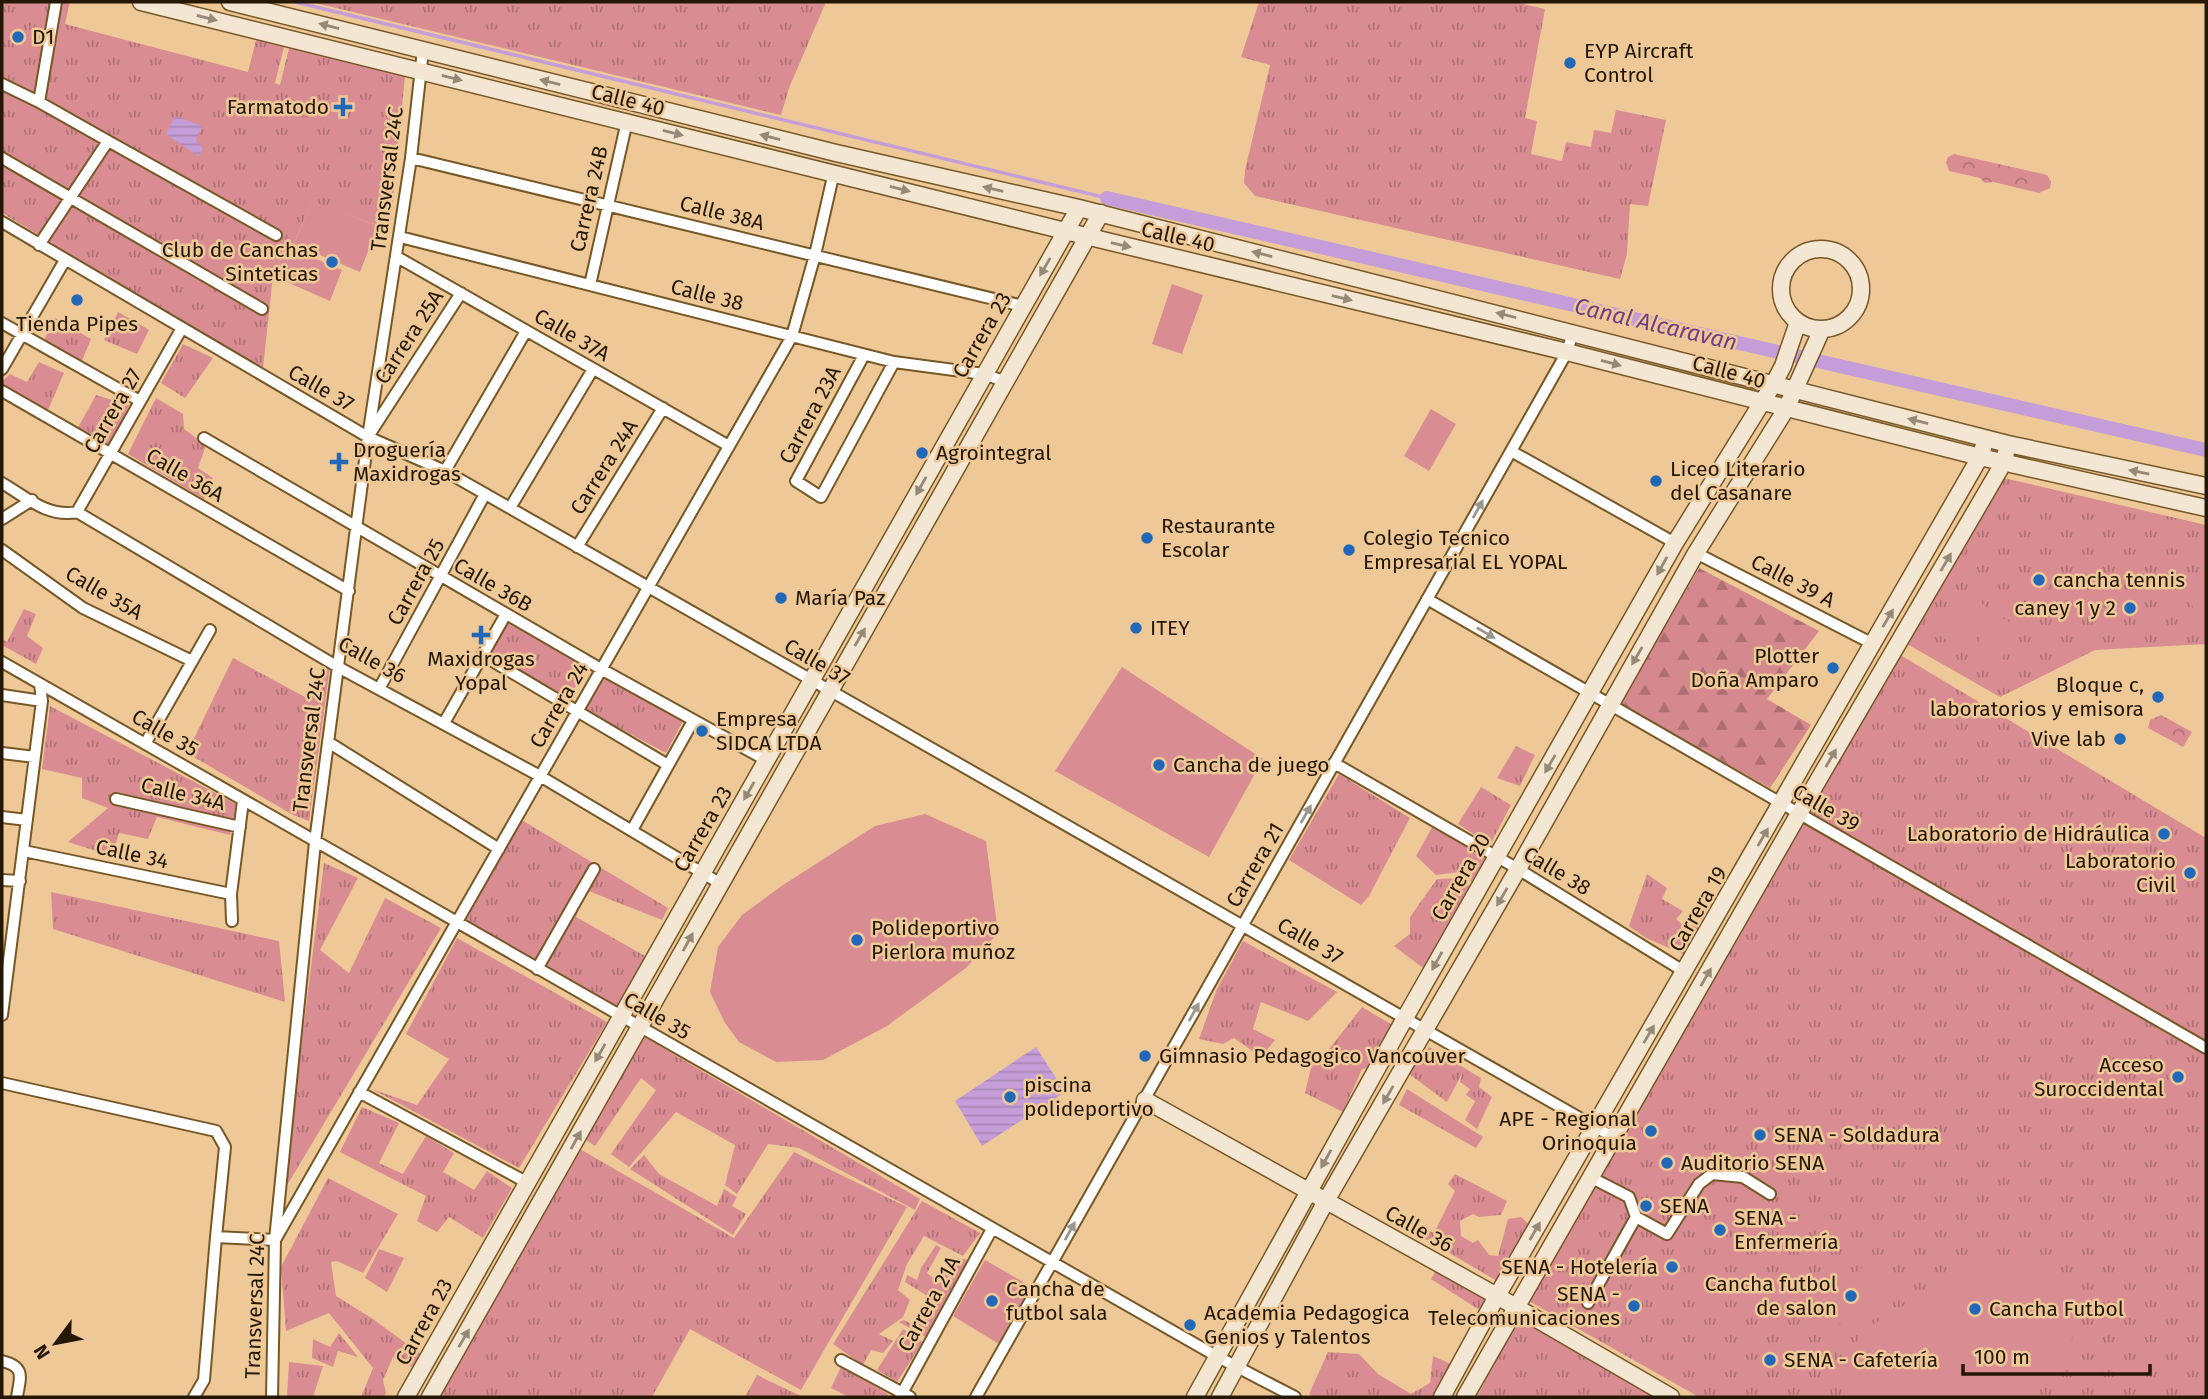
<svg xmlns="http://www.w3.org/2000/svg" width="2208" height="1399" viewBox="0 0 2208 1399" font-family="'Fira Sans',sans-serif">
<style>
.grass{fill:url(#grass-tufts)}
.forest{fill:url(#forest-firs)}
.park{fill:url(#park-crowns)}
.pitch{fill:#d98d93}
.water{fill:url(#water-rules)}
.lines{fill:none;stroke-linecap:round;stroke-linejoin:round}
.stream{stroke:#c59dd8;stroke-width:3.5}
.canal{stroke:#c59dd8;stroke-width:14}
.street-casing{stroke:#775726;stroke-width:14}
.secondary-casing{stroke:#775726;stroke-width:19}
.street{stroke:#fff;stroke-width:10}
.secondary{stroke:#f3e6d2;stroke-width:16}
.oneway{fill:#968975}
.oneway2{fill:#9c978e}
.poi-dot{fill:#2268b9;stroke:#eec997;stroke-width:2.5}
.labels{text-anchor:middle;stroke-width:5;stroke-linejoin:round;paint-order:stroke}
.poi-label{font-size:21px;fill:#241704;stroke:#eec997;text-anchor:start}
.street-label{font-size:21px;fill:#241704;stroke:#eec997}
.water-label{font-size:23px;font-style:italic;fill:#703e86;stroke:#eec997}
</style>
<defs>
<pattern id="grass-tufts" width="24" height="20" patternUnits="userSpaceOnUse" patternTransform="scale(1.75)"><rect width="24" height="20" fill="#d98d93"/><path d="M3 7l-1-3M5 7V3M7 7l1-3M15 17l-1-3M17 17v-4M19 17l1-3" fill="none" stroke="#b07276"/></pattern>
<pattern id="forest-firs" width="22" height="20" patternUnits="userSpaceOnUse" patternTransform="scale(1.75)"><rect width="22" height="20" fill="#d5898f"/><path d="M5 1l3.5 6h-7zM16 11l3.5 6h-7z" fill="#ad6f73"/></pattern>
<pattern id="park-crowns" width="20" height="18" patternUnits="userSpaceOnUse" patternTransform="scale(1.75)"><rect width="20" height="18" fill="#d98d93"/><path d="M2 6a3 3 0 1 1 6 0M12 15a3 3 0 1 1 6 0" fill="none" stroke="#b07276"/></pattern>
<pattern id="water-rules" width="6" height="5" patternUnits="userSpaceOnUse" patternTransform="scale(1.75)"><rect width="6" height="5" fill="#c59dd8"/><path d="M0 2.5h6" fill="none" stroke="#a986b8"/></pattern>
</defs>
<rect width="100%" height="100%" fill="#eec997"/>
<path class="grass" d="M2 2H70L65 24 248 72 256 40 284 47 275 83 280 85 289 48 405 76 390 230 312 202 292 248 287 246 273 276 263 368 54 246V244L2 213Z
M311 2H826L789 88 781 115Z
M1259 2H1516L1545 9 1525 118 1537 121 1531 154 1562 161 1566 142 1591 147 1594 130 1611 133 1616 110 1666 120 1648 206 1630 204 1627 254 1620 279 1255 196 1244 183 1245 170 1270 65 1241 57Z
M118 312 149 330 137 354 104 340Z
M55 318 91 339 81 363 42 344Z
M183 344 213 358 185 398 161 383Z
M39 362 64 373 45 417 2 392V382L10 374 27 382Z
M96 395 129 405 110 449 76 431Z
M156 398 183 414 184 429 206 445 198 468 213 478 204 499 128 454Z
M2004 478 2206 525V644L2095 650 2000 697 1907 644Z
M24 609 36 614 27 636 43 648 36 664 2 645V639L7 642Z
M507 618 588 665 569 698 487 651Z
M1897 653 2206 838V1397H1699L1527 1300Z
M233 658 305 697 330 666 309 821 293 815 187 753Z
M603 675 684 719 666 753 585 710Z
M50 706 236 804 230 835 157 817 148 839 119 833 112 856 68 842 108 808 82 798V778L42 769Z
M1516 746 1535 755 1520 786 1497 778Z
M1339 774 1410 818 1369 896 1361 905 1289 860Z
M1481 787 1511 805 1490 845 1458 824Z
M520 819 668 908 662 920 586 890 576 917 645 956 617 1007 464 919Z
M1434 824 1489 860 1475 885 1460 872 1436 875 1416 856Z
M324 863 358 878 320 950 349 973 385 898 441 928 283 1192Z
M1647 874 1667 888 1662 899 1683 911 1676 919 1688 929 1695 924 1703 927 1685 955 1646 938 1629 926Z
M1461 878 1473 890 1431 974 1394 946 1410 934V917L1437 879Z
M51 892 279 941 285 1002 53 929Z
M457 938 607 1022 519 1168 372 1089 417 1105 449 1059 406 1034Z
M1243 941 1337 992 1308 1021 1261 1002 1253 1029 1275 1040 1261 1057 1234 1038 1223 1044 1199 1039 1217 989Z
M1362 1007 1399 1029 1379 1066 1362 1069 1343 1112 1305 1093 1312 1063 1323 1057Z
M644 1037 920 1199 915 1210 799 1148 768 1144 737 1194 725 1185 735 1145 676 1112 629 1167 611 1154 656 1090 641 1078 595 1146 585 1139Z
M1429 1047 1481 1078 1479 1087 1492 1097 1477 1129 1465 1120 1475 1101 1466 1095 1470 1089 1460 1082 1462 1074 1447 1102 1409 1074Z
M1407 1089 1483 1137 1476 1148 1399 1105Z
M362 1107 399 1123 379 1163 403 1174 426 1136 454 1153 443 1172 474 1190 487 1171 512 1188 483 1238 449 1217 437 1232 417 1221 426 1196 340 1152Z
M580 1149 734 1238 794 1152 907 1207 801 1390 690 1329 652 1397H440Z
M644 1155 659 1174 717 1206 724 1189 737 1197 732 1206 746 1214 733 1235 630 1169Z
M1455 1174 1507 1201 1501 1215 1479 1217 1473 1214 1460 1221 1461 1236 1473 1243 1478 1240 1489 1255 1498 1256 1508 1219 1521 1217 1530 1225 1502 1284 1429 1241 1402 1228 1409 1222 1434 1233 1455 1191 1448 1184Z
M328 1178 398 1214 363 1273 337 1261 331 1262 336 1296 373 1319 422 1355 414 1368 393 1357 383 1380 386 1393 384 1397H361L373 1368 329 1313 286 1331 281 1267Z
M922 1201 980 1233 963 1256 924 1236 907 1264 898 1290 910 1300 903 1317 879 1334 893 1341 883 1353 871 1350 863 1365 833 1344Z
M936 1245 941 1248 927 1273 940 1283 952 1257 968 1260 927 1338 899 1322 904 1320 917 1327 922 1313 933 1318 936 1308 929 1297 905 1282 907 1275 917 1280 921 1268Z
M379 1249 404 1258 387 1292 365 1278Z
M1439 1266 1490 1297 1481 1311 1431 1279Z
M1518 1314 1663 1397H1477Z
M903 1329 923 1342 897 1382 877 1370Z
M339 1333 358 1357 338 1351 333 1367 312 1358 313 1339 330 1347Z
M1328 1352 1359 1354 1378 1374 1411 1394 1430 1383 1433 1356 1451 1364 1434 1397H1314L1309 1394Z
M289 1362 323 1366 313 1397H287Z
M841 1367 888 1394 887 1397H849L831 1388Z
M757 1375 803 1397H745Z"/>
<path class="forest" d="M1699 568 1819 631 1767 699 1811 725 1770 788 1620 704Z"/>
<path class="park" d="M1954 154 2047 175 2051 182 2050 188 2039 193 1993 182 1985 183 1980 178 1949 171 1946 162 1948 157Z
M2161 715 2192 732 2183 747 2148 728 2150 720Z"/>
<path class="pitch" d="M312 201 378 226 360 272 294 244Z
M287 246 342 270 330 301 273 276Z
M1172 284 1203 295 1182 354 1152 344Z
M1431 409 1456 424 1429 471 1404 456Z
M2043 555 2061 567 2036 604 2018 592Z
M2206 573V606L2195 611 2182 585Z
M1963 592 1986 606 1958 648 1936 633Z
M1996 614 2021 629 1993 672 1969 656Z
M1122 667 1263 759 1209 857 1055 771Z
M925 814 986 841 998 933 966 968 887 1026 823 1060 776 1062 739 1042 725 1023 710 992 718 947 742 915 783 885 875 826Z
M1989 1256 2020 1257 2030 1261 2052 1278 2067 1298 2073 1317V1336L2068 1353 2056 1375 2024 1397H1850C1843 1372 1848 1350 1865 1330L1965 1267Z
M985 1260 1032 1287 999 1344 953 1316Z
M1872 1262 1891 1293 1830 1330 1811 1299Z"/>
<path class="water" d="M175 116 202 126 196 140 203 149 198 156 166 134Z
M1036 1047 1065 1092 982 1146 955 1101Z"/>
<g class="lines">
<path class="stream" d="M295 2 1107 198"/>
<path class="canal" d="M1107 198 2206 450"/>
<defs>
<path id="street" d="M2 84 39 102
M108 141 276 235
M2 158 262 309
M411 158 1023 306
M2 222 368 437 445 471 1613 1137
M400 237 894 362 984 374 1006 382
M39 245 108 141 39 102 56 2
M397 257 729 446
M590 285 627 121
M2 323 140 401
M864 355 796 481 821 497 894 362
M2 369 65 260
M2 391 349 591
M371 432 461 293
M204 438 601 669 766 760
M1511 451 1675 543
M445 471 526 331
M2 483C26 497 48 518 77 512L338 667 540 776 721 884
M510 508 593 369
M77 512 182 328
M2 519 32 500
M577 547 663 408
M2 550 83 608 192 661
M1696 553 1873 644
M1427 599 2206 1048
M484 656 668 765
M2 662 1218 1357 1295 1397
M379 689 485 494
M2 695 42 701
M444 723 506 614
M328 742 499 849
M145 744 210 630
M2 753 35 757
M1334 763 1518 869 1685 972
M116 799 240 827
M2 817 27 820
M632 830 693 721
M24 851 231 894
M2 880 20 881
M232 921 231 894 243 801
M537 969 594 869
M2 1015 42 701 40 684
M2 1083 216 1131 225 1147 216 1237
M359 1092 526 1182
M1590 1177 1629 1197 1636 1217 1667 1234 1699 1184 1712 1174 1743 1177 1770 1194
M1588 1303 1636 1217
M841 1360 910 1397
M2 1361C26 1367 20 1377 17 1397
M194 1397 204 1380 216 1237 275 1240 792 336 815 255 834 172
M272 1397 275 1240 315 842 368 437 411 158 423 50
M900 1397 992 1229
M976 1397 1567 352 1573 332"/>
<path id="secondary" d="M141 2 1065 231 1567 352 1980 457 2206 508
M230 2 836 153 1079 208 2008 444 2206 486
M1781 289a40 40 0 1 1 80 0a40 40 0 1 1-80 0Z
M1145 1100 1497 1296 1671 1397
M406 1397 1079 208
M430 1397 1101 213
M1195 1397 1405 1018 1675 543 1774 383 1783 366 1798 322
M1220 1397 1326 1201 1518 869 1696 553 1786 409 1822 329
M1442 1397 1497 1296 1980 457 1983 448
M1465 1397 1813 789 2004 462 2006 452"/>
</defs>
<use href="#street" class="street-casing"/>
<use href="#secondary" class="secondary-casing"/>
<use href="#street" class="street"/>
<use href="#secondary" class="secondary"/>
</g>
<defs><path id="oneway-solid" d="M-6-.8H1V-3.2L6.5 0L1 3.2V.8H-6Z" transform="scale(1.75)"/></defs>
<g class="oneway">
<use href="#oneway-solid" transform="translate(207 18) rotate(14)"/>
<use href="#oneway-solid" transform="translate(329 26) rotate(-166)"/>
<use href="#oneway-solid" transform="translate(452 78) rotate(14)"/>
<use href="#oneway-solid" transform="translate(550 82) rotate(-166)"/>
<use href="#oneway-solid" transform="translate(673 133) rotate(14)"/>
<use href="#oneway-solid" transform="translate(770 137) rotate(-166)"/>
<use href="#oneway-solid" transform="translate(900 189) rotate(14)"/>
<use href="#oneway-solid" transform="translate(993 189) rotate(-167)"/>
<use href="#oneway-solid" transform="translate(1121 245) rotate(13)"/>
<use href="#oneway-solid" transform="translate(1262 254) rotate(-166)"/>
<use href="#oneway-solid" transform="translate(1045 267) rotate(120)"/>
<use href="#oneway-solid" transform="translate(1342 298) rotate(13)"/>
<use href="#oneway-solid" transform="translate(1506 315) rotate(-166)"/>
<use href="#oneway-solid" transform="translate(1611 363) rotate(15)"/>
<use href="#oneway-solid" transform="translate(1918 421) rotate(-166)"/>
<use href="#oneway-solid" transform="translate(2139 472) rotate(-168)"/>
<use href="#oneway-solid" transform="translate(921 486) rotate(119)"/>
<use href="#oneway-solid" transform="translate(1946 562) rotate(-60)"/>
<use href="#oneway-solid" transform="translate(1662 566) rotate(119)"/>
<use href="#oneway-solid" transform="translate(1888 618) rotate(-60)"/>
<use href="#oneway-solid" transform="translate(860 637) rotate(-60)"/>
<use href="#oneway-solid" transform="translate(1637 656) rotate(120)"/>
<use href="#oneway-solid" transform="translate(1831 758) rotate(-60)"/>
<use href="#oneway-solid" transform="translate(1550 764) rotate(120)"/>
<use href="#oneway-solid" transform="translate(749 791) rotate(120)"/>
<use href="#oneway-solid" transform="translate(1763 837) rotate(-60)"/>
<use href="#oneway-solid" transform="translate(1502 897) rotate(120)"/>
<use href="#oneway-solid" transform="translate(688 942) rotate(-61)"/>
<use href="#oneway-solid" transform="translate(1437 961) rotate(119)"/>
<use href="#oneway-solid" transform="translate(1706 977) rotate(-60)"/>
<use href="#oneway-solid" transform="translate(1649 1034) rotate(-60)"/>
<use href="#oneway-solid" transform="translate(600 1053) rotate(120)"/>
<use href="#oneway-solid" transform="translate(1388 1095) rotate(120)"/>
<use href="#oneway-solid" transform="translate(576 1140) rotate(-61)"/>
<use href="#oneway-solid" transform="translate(1326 1159) rotate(119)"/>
<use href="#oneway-solid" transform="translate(1535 1231) rotate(-60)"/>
<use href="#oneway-solid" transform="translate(464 1338) rotate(-60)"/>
</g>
<g class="oneway2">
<use href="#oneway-solid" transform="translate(1478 509) rotate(-61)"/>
<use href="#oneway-solid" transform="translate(1486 633) rotate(30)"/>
<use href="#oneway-solid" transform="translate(1306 814) rotate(-60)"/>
<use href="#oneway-solid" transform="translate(1194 1012) rotate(-61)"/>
<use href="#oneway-solid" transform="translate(1070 1231) rotate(-61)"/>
</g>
<g class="poi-dot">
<circle cx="18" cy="37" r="7"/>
<circle cx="1570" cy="63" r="7"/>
<path d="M339.5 96.5h7v7h7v7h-7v7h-7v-7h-7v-7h7z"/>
<circle cx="332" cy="262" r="7"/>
<circle cx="77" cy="300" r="7"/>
<circle cx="922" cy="453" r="7"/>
<path d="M335.5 451.5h7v7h7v7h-7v7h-7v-7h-7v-7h7z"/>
<circle cx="1656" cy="481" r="7"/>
<circle cx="1147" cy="538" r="7"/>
<circle cx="1349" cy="550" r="7"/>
<circle cx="2039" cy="580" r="7"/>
<circle cx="781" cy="598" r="7"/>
<circle cx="2130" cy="608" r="7"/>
<circle cx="1136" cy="628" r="7"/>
<path d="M477.5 624.5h7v7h7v7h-7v7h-7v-7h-7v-7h7z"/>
<circle cx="1833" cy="668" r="7"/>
<circle cx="2158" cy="697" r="7"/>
<circle cx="702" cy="731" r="7"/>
<circle cx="2120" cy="739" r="7"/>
<circle cx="1159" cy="765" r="7"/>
<circle cx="2164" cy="834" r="7"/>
<circle cx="2190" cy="873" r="7"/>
<circle cx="857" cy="940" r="7"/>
<circle cx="1145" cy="1056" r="7"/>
<circle cx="2178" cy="1077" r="7"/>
<circle cx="1010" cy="1097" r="7"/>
<circle cx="1651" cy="1131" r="7"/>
<circle cx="1760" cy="1135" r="7"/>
<circle cx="1667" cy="1163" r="7"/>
<circle cx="1646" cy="1206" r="7"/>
<circle cx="1720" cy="1230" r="7"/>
<circle cx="1672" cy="1267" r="7"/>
<circle cx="1851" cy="1296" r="7"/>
<circle cx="992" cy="1301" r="7"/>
<circle cx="1634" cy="1306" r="7"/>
<circle cx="1975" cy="1309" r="7"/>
<circle cx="1190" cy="1325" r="7"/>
<circle cx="1770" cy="1360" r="7"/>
</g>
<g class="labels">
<g class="poi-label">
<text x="32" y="44">D1</text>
<text x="1584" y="58">EYP Aircraft<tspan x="1584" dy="24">Control</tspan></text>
<text x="329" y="114" text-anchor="end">Farmatodo</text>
<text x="318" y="257" text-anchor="end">Club de Canchas<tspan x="318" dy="24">Sinteticas</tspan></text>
<text x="77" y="331" text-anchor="middle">Tienda Pipes</text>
<text x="353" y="457">Droguería<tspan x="353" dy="24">Maxidrogas</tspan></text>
<text x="936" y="460">Agrointegral</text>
<text x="1670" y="476">Liceo Literario<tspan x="1670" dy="24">del Casanare</tspan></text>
<text x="1161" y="533">Restaurante<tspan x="1161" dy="24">Escolar</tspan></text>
<text x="1363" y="545">Colegio Tecnico<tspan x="1363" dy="24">Empresarial EL YOPAL</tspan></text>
<text x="2053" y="587">cancha tennis</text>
<text x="795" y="605">María Paz</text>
<text x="2116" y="615" text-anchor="end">caney 1 y 2</text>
<text x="1150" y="635">ITEY</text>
<text x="1819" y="663" text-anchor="end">Plotter<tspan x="1819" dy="24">Doña Amparo</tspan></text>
<text x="481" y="666" text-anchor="middle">Maxidrogas<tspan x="481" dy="24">Yopal</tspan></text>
<text x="2144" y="692" text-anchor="end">Bloque c,<tspan x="2144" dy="24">laboratorios y emisora</tspan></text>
<text x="716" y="726">Empresa<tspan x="716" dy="24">SIDCA LTDA</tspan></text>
<text x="2106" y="746" text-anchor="end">Vive lab</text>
<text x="1173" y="772">Cancha de juego</text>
<text x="2150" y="841" text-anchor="end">Laboratorio de Hidráulica</text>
<text x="2176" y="868" text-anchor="end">Laboratorio<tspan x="2176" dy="24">Civil</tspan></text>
<text x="871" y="935">Polideportivo<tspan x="871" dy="24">Pierlora muñoz</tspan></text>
<text x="1159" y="1063">Gimnasio Pedagogico Vancouver</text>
<text x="2164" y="1072" text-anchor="end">Acceso<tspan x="2164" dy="24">Suroccidental</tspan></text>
<text x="1024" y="1092">piscina<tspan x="1024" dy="24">polideportivo</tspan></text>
<text x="1637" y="1126" text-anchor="end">APE - Regional<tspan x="1637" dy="24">Orinoquía</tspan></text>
<text x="1774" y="1142">SENA - Soldadura</text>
<text x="1681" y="1170">Auditorio SENA</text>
<text x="1660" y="1213">SENA</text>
<text x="1734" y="1225">SENA -<tspan x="1734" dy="24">Enfermería</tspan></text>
<text x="1658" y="1274" text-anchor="end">SENA - Hotelería</text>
<text x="1837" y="1291" text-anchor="end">Cancha futbol<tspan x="1837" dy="24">de salon</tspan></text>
<text x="1006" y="1296">Cancha de<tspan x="1006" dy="24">futbol sala</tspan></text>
<text x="1620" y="1301" text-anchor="end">SENA -<tspan x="1620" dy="24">Telecomunicaciones</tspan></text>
<text x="1989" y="1316">Cancha Futbol</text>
<text x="1204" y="1320">Academia Pedagogica<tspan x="1204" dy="24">Genios y Talentos</tspan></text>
<text x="1784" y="1367">SENA - Cafetería</text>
</g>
<g class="street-label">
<text transform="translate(628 100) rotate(14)" y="7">Calle 40</text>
<text transform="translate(387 179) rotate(-83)" y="7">Transversal 24C</text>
<text transform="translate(589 199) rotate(-77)" y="7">Carrera 24B</text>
<text transform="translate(722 213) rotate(14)" y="7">Calle 38A</text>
<text transform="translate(1178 237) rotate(13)" y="7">Calle 40</text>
<text transform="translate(707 295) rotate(14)" y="7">Calle 38</text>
<text transform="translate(572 335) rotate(30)" y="7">Calle 37A</text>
<text transform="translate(982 335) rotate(-60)" y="7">Carrera 23</text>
<text transform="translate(409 337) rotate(-57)" y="7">Carrera 25A</text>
<text transform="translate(1729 372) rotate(15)" y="7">Calle 40</text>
<text transform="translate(321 388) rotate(30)" y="7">Calle 37</text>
<text transform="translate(113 411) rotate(-60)" y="7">Carrera 27</text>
<text transform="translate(810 415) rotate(-62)" y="7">Carrera 23A</text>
<text transform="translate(604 467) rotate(-58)" y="7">Carrera 24A</text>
<text transform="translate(185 475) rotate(30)" y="7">Calle 36A</text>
<text transform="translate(1793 581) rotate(27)" y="7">Calle 39 A</text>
<text transform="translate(416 582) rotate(-61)" y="7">Carrera 25</text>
<text transform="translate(493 585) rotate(30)" y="7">Calle 36B</text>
<text transform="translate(104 593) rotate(30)" y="7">Calle 35A</text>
<text transform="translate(372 660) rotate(29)" y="7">Calle 36</text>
<text transform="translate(817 662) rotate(30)" y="7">Calle 37</text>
<text transform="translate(559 705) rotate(-60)" y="7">Carrera 24</text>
<text transform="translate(165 733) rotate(30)" y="7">Calle 35</text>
<text transform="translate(309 740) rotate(-83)" y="7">Transversal 24C</text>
<text transform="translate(183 794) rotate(13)" y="7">Calle 34A</text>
<text transform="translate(1826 808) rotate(30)" y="7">Calle 39</text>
<text transform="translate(703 829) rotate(-60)" y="7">Carrera 23</text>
<text transform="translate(132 854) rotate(12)" y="7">Calle 34</text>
<text transform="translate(1255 865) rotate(-60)" y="7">Carrera 21</text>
<text transform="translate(1557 871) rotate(31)" y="7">Calle 38</text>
<text transform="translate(1461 877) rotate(-60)" y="7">Carrera 20</text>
<text transform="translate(1698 909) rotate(-60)" y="7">Carrera 19</text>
<text transform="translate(1310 941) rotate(30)" y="7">Calle 37</text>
<text transform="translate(657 1016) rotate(30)" y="7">Calle 35</text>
<text transform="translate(1419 1229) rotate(29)" y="7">Calle 36</text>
<text transform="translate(929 1304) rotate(-61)" y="7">Carrera 21A</text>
<text transform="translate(255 1306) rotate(-88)" y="7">Transversal 24C</text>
<text transform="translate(424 1322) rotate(-61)" y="7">Carrera 23</text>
</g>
<g class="water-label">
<text transform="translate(1656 324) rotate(13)" y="8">Canal Alcaravan</text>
</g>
</g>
<rect width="2208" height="1399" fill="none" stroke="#241704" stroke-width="7"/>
<g transform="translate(56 1343) rotate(238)" stroke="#eec997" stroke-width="5" paint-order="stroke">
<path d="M0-5L12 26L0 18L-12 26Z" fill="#241704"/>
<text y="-10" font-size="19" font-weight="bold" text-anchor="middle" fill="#241704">N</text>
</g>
<path d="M1963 1364v10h187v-10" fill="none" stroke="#241704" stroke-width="3.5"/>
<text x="1974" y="1364" font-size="21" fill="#241704" stroke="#eec997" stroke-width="5" paint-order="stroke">100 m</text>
</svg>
